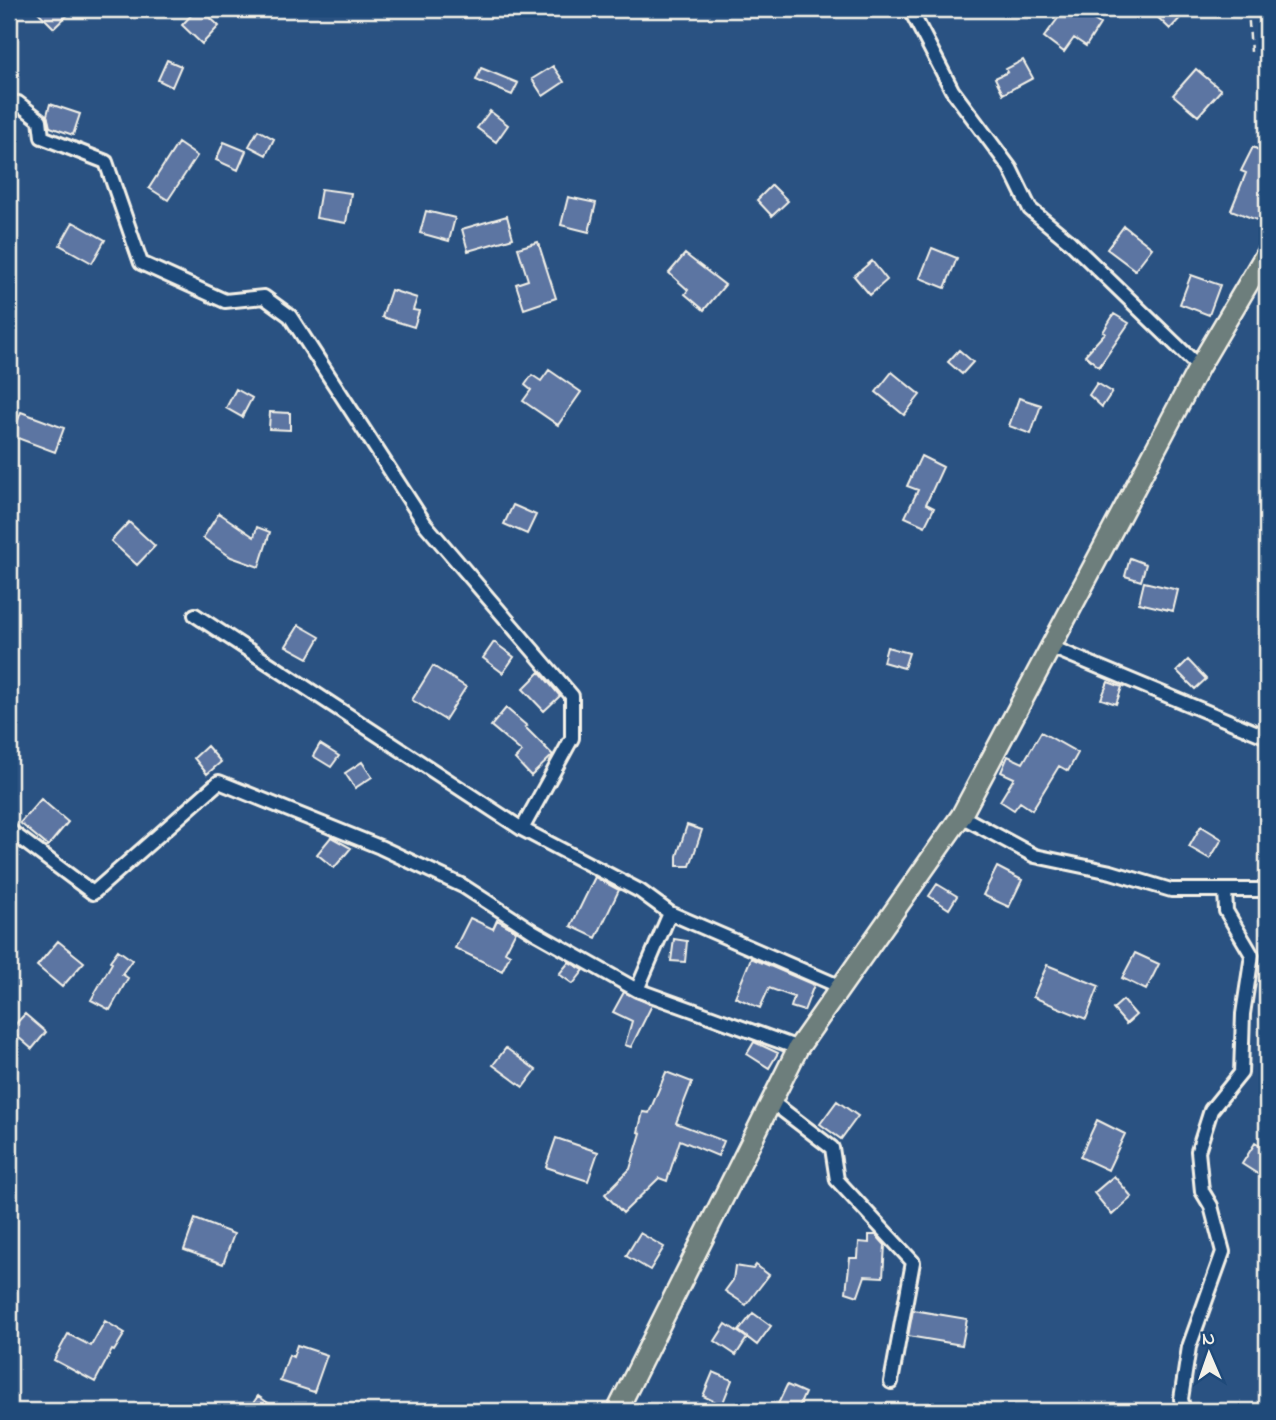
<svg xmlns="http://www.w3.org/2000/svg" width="1276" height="1420" viewBox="0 0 1276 1420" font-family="'Indie Flower',sans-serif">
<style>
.building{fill:#5b74a2;stroke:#f4f1e8;stroke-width:2}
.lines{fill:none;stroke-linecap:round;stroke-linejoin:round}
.minor-casing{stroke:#f4f1e8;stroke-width:18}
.primary-casing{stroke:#f4f1e8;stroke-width:24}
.path{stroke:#f4f1e8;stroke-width:2.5;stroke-dasharray:7 5;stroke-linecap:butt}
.minor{stroke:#1f4a7a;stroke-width:12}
.primary{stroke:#6d7e7c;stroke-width:19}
</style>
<rect width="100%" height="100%" fill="#2a5282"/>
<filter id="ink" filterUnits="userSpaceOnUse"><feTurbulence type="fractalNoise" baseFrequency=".0143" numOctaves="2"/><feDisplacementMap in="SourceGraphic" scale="14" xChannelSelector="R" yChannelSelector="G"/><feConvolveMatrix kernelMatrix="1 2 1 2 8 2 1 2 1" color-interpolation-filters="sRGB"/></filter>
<g filter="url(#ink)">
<path class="building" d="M35 9H74L54 28Z
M197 9H201L219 26 202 44 182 25Z
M1065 9H1076L1100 24 1086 46 1074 38 1064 52 1044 37Z
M1149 9H1177L1183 15 1170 29Z
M167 60 181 66 172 87 158 80Z
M1023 60 1033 78 1003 94 995 78 1008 72 1006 69Z
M553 66 564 82 543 96 532 79Z
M481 68 518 83 512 95 476 80Z
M1196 69 1221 90 1198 116 1173 95Z
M50 104 80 114 73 135 50 127 47 115Z
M490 111 508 125 496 142 477 128Z
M258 130 274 139 266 155 249 146Z
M224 142 246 151 238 170 216 160Z
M178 143 197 156 168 200 149 188Z
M1253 147 1267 154V224L1231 210 1246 173 1241 171Z
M772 185 788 201 772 216 757 200Z
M321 189 351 193 346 223 316 218Z
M568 197 596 203 589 232 561 225Z
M426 211 455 218 449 241 420 233Z
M507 216 513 238 468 251 462 229Z
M73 222 105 240 92 263 60 245Z
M1124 226 1152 248 1135 270 1107 249Z
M538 242 556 298 524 309 516 284 528 280 518 248Z
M932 248 957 258 945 288 920 278Z
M685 254 725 285 704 310 685 294 688 290 669 273Z
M872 261 887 280 870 295 854 276Z
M1191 275 1220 285 1209 315 1180 304Z
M391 290 417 298 413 310 419 311 414 327 382 317Z
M1114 314 1129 323 1099 367 1085 355 1105 333 1103 332Z
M959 350 973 362 962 374 948 362Z
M549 370 581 392 558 425 523 401 531 390 525 385 532 375 541 381Z
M892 372 920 395 904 415 876 392Z
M1097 383 1112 392 1102 407 1089 395Z
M236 389 252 398 242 417 226 408Z
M1019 398 1041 405 1031 434 1009 426Z
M21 412 64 428 55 452 12 436Z
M270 412 290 413V430L269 429Z
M921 456 943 467 926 504 934 508 925 526 905 517 918 490 907 486Z
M513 505 536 515 527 534 504 524Z
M219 513 254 537 257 527 270 532 259 567 231 557 203 538Z
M129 522 155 546 137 565 111 541Z
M1130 558 1146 564 1141 581 1125 576Z
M1144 582 1178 590 1173 611 1139 603Z
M299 625 320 637 308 658 286 646Z
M494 642 514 657 503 673 483 658Z
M887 647 909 653 904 668 883 662Z
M1188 660 1206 679 1195 689 1177 671Z
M433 666 466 687 445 720 412 700Z
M540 672 560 696 544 711 523 689Z
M1108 682 1122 687 1116 704 1101 699Z
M506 708 527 726 525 727 553 755 531 776 515 759 522 752 491 726Z
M1041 732 1078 753 1068 771 1059 766 1032 810 1020 802 1014 810 1000 801 1014 778 1001 772 1008 756 1023 763Z
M320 744 339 756 331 767 313 756Z
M207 746 221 762 207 774 194 758Z
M362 762 372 777 355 788 345 773Z
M41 799 68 822 48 846 20 823Z
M687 825 702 830 690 866H677V856Z
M1201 826 1222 839 1210 859 1189 847Z
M331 837 351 848 334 868 317 854Z
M997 867 1022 880 1009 907 983 895Z
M595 877 619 890 596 938 571 926Z
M937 884 957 896 949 909 929 896Z
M470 918 493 929 497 920 516 931 505 952 510 955 502 971 455 948Z
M674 939 687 941 685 962 671 961Z
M58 941 84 962 62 987 37 966Z
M118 950 132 960 122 974 128 978 110 1010 91 1000 112 963 110 961Z
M1135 953 1159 964 1146 990 1122 978Z
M751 958 814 985 804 1011 791 1007 794 997 769 988 760 1008 735 997Z
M569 962 584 970 573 984 559 974Z
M1047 965 1099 986 1086 1019 1033 997Z
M624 992 652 1005 631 1047 625 1045 632 1021 613 1012Z
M1123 1000 1136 1015 1126 1024 1113 1009Z
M25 1014 46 1032 32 1049 10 1030Z
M754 1042 778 1053 769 1068 747 1054Z
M506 1048 536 1070 523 1087 493 1065Z
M666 1072 692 1082 676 1123 724 1141 718 1156 680 1140 667 1181 659 1178 623 1213 605 1194 630 1169 641 1133 638 1132 643 1112 649 1113Z
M837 1101 858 1116 841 1139 820 1124Z
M1097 1120 1125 1134 1108 1170 1080 1157Z
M556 1138 598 1152 588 1181 546 1167Z
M1255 1143 1267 1150V1166L1261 1176 1242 1164Z
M1114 1176 1132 1197 1112 1215 1094 1193Z
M195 1219 234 1234 223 1264 184 1250Z
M640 1233 664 1247 650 1270 626 1256Z
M869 1235H876L885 1245 883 1277 865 1276 858 1296 846 1292 850 1258H858L859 1242 869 1243Z
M756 1265 769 1275 746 1305 725 1291 733 1280 735 1266 753 1269Z
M913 1310 967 1319 962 1345 908 1336Z
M753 1313 771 1326 757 1345 739 1331Z
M105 1321 125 1333 114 1351 112 1350 95 1382 54 1360 68 1334 91 1346Z
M726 1324 747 1338 736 1355 715 1341Z
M297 1345 327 1355 314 1392 280 1381 289 1355 293 1357Z
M713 1372 732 1380 722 1405 703 1396Z
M787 1385 805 1393 797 1411 778 1404Z
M258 1396 280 1411H248Z"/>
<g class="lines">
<defs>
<path id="minor" d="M910 9 952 90 1010 168 1030 209 1070 242 1199 367
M9 102 18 103 40 120 42 137 106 162 141 263 225 301 264 297 290 316 425 524 572 696V738L522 829 640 891 670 913 637 990
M195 615 522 829
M1051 647 1267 737
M961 816 1035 856 1111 872 1171 890H1267
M9 830 93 893 219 782 380 847 463 886 534 932 637 990 798 1048
M670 913 841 987
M772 1102 832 1148 837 1180 913 1262 891 1382
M1184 1411 1181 1399 1189 1347 1223 1252 1211 1206 1202 1191 1198 1151 1211 1110 1241 1073 1243 1014 1252 955 1226 911 1225 890"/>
<path id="primary" d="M617 1411 798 1048 961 816 1199 367 1267 252"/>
</defs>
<use href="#minor" class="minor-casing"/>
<use href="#primary" class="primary-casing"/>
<path class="path" d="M1248 9 1251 52"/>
<use href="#minor" class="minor"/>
<use href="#primary" class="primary"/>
</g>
</g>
<rect width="1276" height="1420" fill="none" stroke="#1f4a7a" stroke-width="35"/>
<rect x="18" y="18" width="1241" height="1385" fill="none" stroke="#f4f1e8" stroke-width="2.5" filter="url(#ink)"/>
<g transform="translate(1209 1354) rotate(358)" stroke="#1f4a7a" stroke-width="5" paint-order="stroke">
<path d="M0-5L12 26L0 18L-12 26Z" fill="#f4f1e8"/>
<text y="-10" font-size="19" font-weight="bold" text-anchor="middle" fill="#f4f1e8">N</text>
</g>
</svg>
